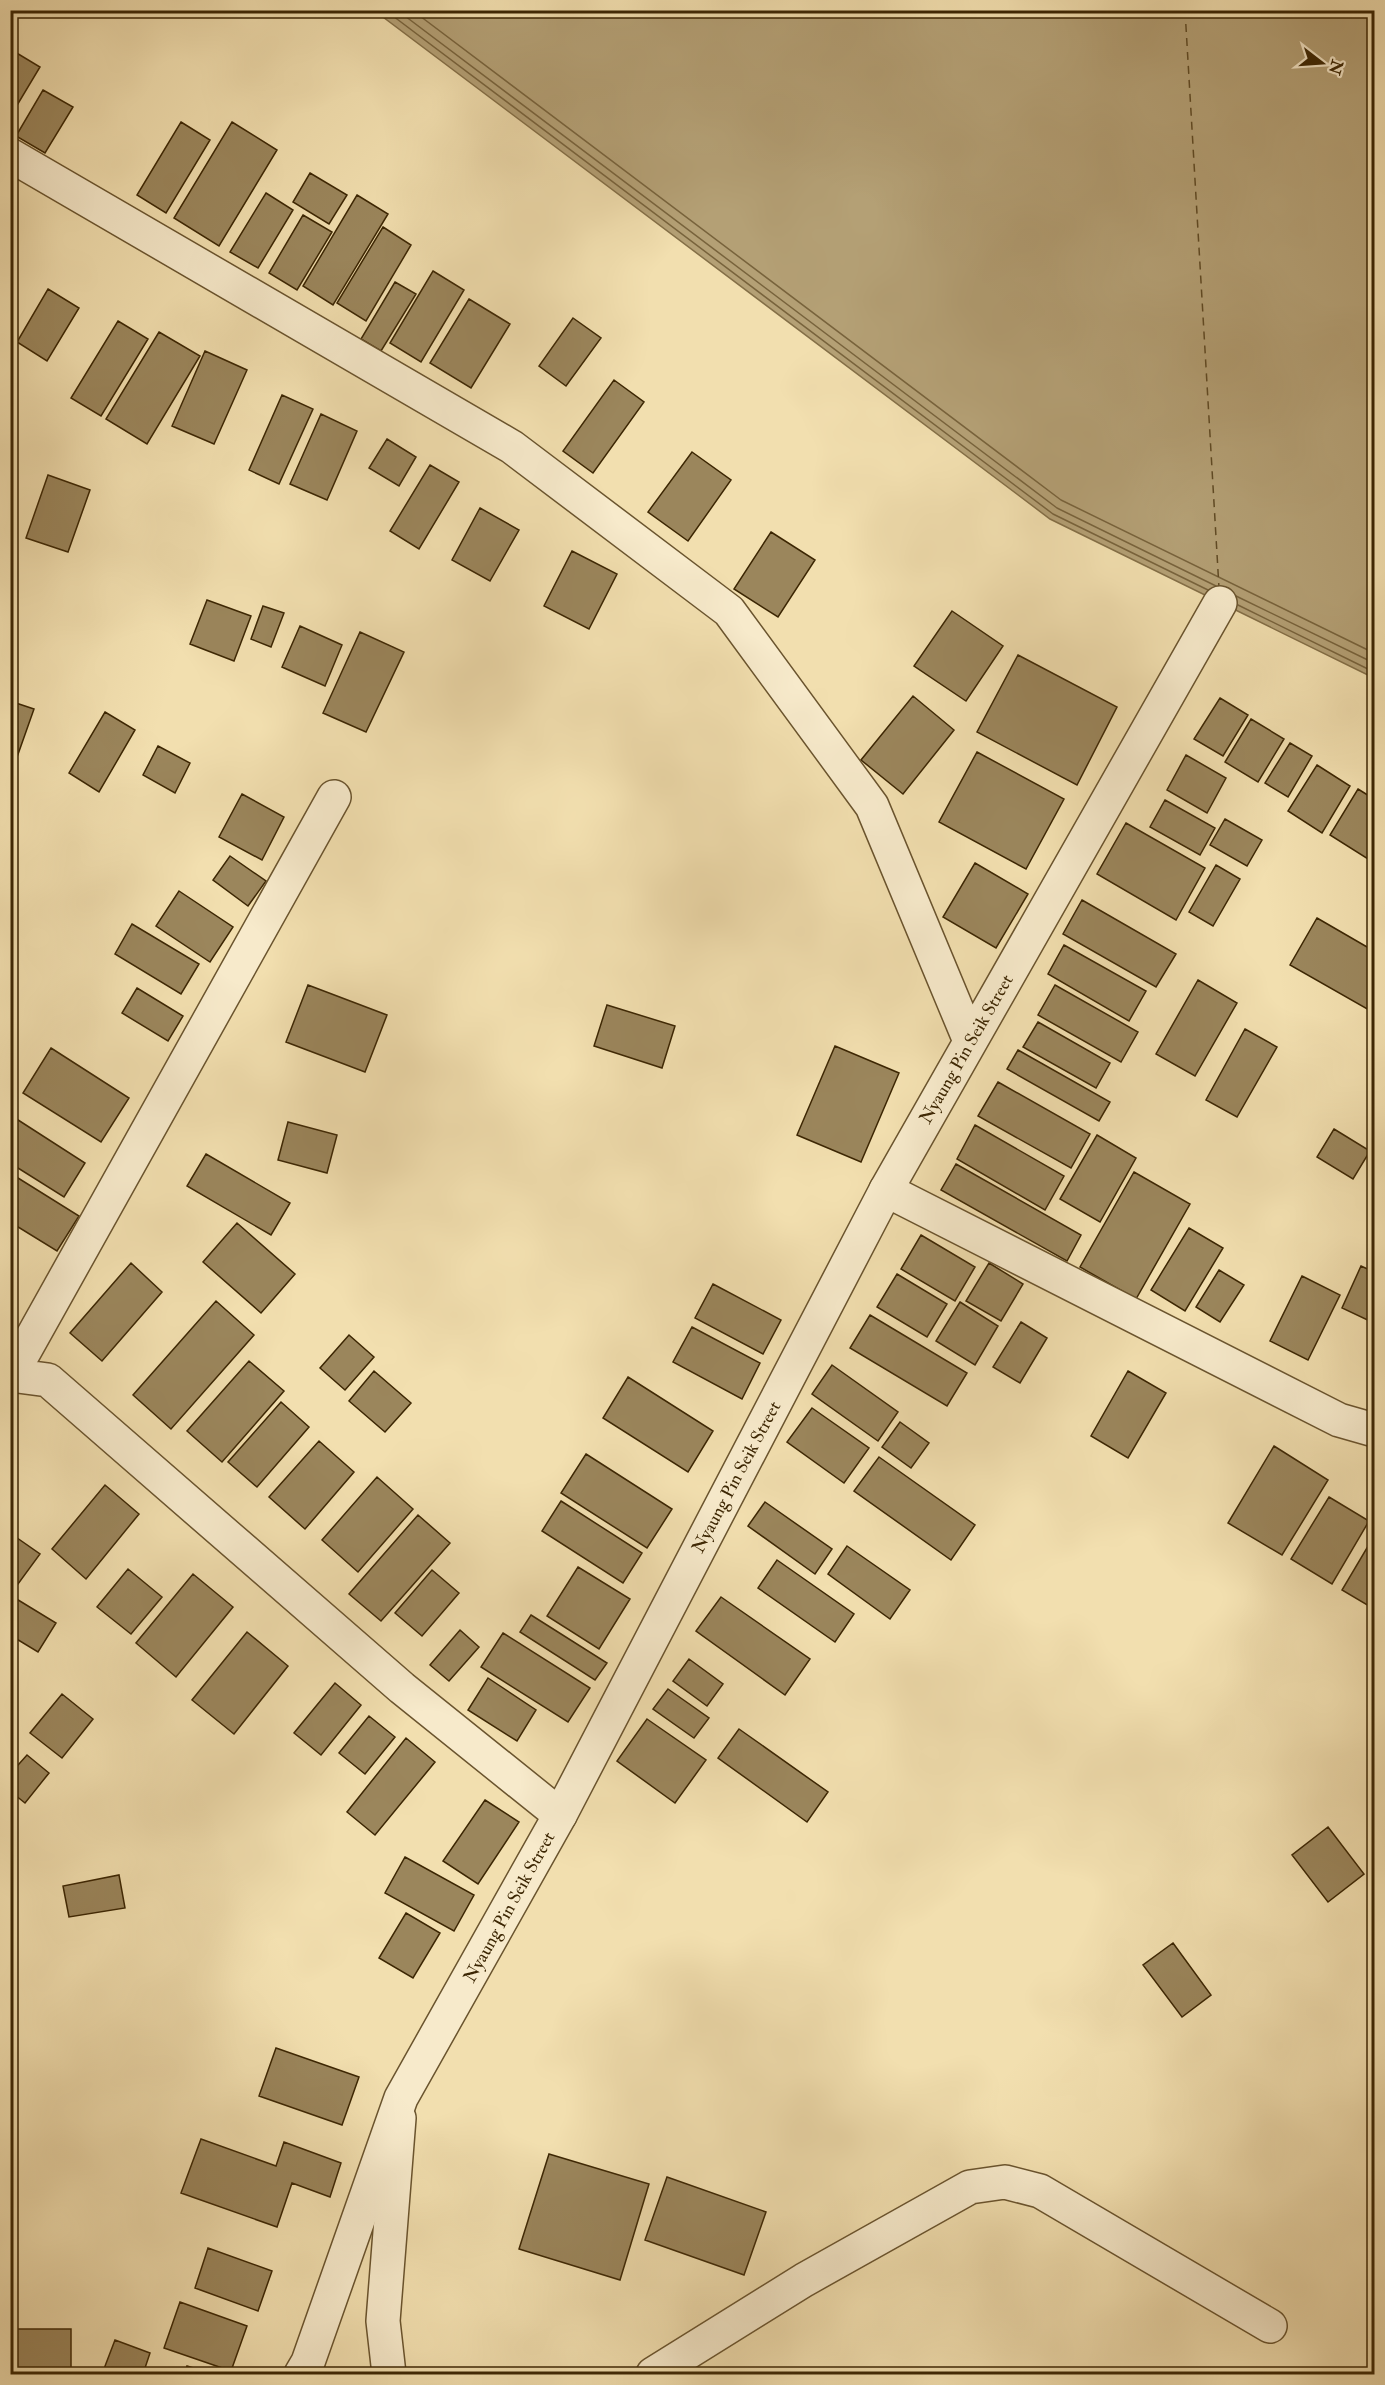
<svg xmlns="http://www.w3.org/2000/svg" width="1385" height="2385" viewBox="0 0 1385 2385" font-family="'IM FELL Double Pica',serif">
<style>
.water{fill:#b4a075;stroke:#846f47;stroke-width:1.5}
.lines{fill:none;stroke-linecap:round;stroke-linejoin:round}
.shore{stroke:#78633c;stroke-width:1.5}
.ferry{stroke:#604b25;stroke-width:1.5;stroke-dasharray:8 6;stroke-linecap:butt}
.building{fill:#9b865c;stroke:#3c2603;stroke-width:1.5}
.minor-casing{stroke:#6a542e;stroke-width:36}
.tertiary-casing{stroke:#6a542e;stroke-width:36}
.minor{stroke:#f7eacb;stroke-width:33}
.tertiary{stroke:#f7eacb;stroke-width:33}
.labels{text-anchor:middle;stroke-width:4.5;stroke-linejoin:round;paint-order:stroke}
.street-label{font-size:18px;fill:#3c2603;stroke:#f7eacb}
</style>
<rect width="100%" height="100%" fill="#f2dfaf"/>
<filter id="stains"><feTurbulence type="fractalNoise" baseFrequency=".00333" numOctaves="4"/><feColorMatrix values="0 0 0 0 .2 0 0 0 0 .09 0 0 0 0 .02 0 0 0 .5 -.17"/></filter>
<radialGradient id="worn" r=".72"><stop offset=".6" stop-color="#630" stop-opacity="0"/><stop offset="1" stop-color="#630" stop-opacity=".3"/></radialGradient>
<path class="water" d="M375 11H1374V678L1050 519Z"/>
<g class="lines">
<path class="shore" d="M385 10 1053 514 1208 590
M397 10 1057 508 1216 586
M412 10 1061 500 1374 653
M1236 596 1374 663
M1238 605 1374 672"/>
<path class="ferry" d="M1185 10 1219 588"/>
</g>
<path class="building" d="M10 49 40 67 10 117Z
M43 90 73 107 45 153 16 136Z
M181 122 210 140 166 213 137 195Z
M232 122 277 150 219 246 174 218Z
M310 173 347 195 329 224 293 202Z
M266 193 293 210 258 268 230 252Z
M357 195 388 214 333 305 303 286Z
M303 215 332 232 297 290 269 273Z
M383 227 411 245 366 321 337 303Z
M433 271 464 290 421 362 390 343Z
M395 282 416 294 381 351 361 339Z
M48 289 79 308 47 361 17 342Z
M469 299 510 324 471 388 430 363Z
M573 318 601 338 566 386 539 366Z
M118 321 148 339 101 416 71 398Z
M159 332 200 356 147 444 106 419Z
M205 351 247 370 214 444 172 426Z
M614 380 644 402 593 473 563 451Z
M282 395 313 409 279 484 249 470Z
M321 414 357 431 327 500 290 484Z
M387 439 416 457 399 486 369 468Z
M692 452 731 480 688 541 648 512Z
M430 465 459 482 419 549 390 531Z
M48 475 90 490 68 552 26 538Z
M480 508 519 530 490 581 452 560Z
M771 532 815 560 778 617 734 589Z
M572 551 617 574 589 629 544 606Z
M207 600 251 616 234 661 190 644Z
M263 606 284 613 271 647 251 639Z
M952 611 1003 646 966 701 914 666Z
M300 626 342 645 325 686 282 667Z
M360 632 404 652 366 732 323 713Z
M1018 655 1117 707 1077 785 977 732Z
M913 696 954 730 903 794 861 760Z
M1220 698 1248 715 1223 756 1194 739Z
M10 701 34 709 10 777Z
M105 712 135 730 99 792 69 773Z
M1251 719 1284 739 1258 782 1225 762Z
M1290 743 1312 756 1288 797 1265 783Z
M158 746 190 763 175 793 143 775Z
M977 752 1064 799 1026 869 939 822Z
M1186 755 1226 778 1207 813 1167 790Z
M1317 765 1350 786 1322 833 1288 811Z
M1358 789 1374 799V849L1368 859 1330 835Z
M242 794 284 817 262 860 219 837Z
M1165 800 1215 828 1200 855 1150 827Z
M1225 819 1262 840 1247 866 1210 845Z
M1126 823 1205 868 1176 920 1097 874Z
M230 856 266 881 248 906 213 880Z
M975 863 1028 894 996 948 943 917Z
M1216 865 1240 879 1213 926 1189 912Z
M179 891 233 927 210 962 156 926Z
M1082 900 1176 954 1156 987 1063 934Z
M1317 918 1374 951V1000L1369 1010 1290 965Z
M132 924 199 964 181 994 115 954Z
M1064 945 1146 991 1129 1021 1048 974Z
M1198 980 1237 1003 1195 1076 1156 1054Z
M308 985 387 1015 365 1072 286 1042Z
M1055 985 1138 1032 1121 1062 1038 1015Z
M137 988 183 1016 168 1041 122 1013Z
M607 1005 675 1026 662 1068 594 1046Z
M1038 1022 1110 1063 1096 1088 1023 1047Z
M1245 1029 1277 1047 1237 1117 1206 1100Z
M835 1046 899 1073 861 1162 797 1135Z
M51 1048 129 1098 101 1142 23 1093Z
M1018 1050 1110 1102 1099 1121 1007 1069Z
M998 1082 1090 1134 1071 1168 978 1116Z
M15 1118 85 1163 64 1197 10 1163V1125Z
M288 1122 337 1135 327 1173 278 1160Z
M975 1125 1064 1176 1045 1210 957 1159Z
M1334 1129 1370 1151 1353 1179 1317 1157Z
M1097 1135 1136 1158 1100 1222 1060 1199Z
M206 1154 290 1203 271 1235 187 1186Z
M956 1164 1081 1235 1067 1261 941 1190Z
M1134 1172 1190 1204 1136 1299 1080 1267Z
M10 1173 79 1216 57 1251 10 1222Z
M237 1223 295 1274 261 1313 203 1262Z
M1189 1228 1223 1248 1185 1311 1151 1290Z
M921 1235 975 1267 955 1301 901 1269Z
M131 1263 162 1292 102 1361 70 1333Z
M989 1263 1023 1284 1001 1321 966 1301Z
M1361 1266 1374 1272V1323L1342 1308Z
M1219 1270 1244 1285 1220 1322 1196 1307Z
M897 1274 947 1304 927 1337 877 1307Z
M1302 1276 1340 1295 1308 1360 1270 1341Z
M713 1284 781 1320 763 1354 695 1318Z
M216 1301 254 1335 171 1429 133 1395Z
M960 1302 998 1326 975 1365 936 1341Z
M870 1315 967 1373 947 1406 850 1348Z
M1021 1322 1047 1338 1020 1383 993 1367Z
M692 1327 760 1363 742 1399 673 1362Z
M349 1335 374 1357 345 1390 320 1368Z
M249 1361 284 1391 222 1462 187 1431Z
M832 1365 898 1412 878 1441 812 1394Z
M374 1371 411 1403 385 1432 349 1401Z
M1128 1371 1166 1393 1128 1458 1091 1436Z
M628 1377 713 1431 688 1472 603 1418Z
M281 1402 309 1427 257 1487 228 1462Z
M812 1408 869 1448 844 1483 787 1442Z
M900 1422 929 1443 911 1468 882 1447Z
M319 1441 354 1472 305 1529 269 1497Z
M1274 1446 1328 1480 1282 1555 1228 1523Z
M586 1454 672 1509 647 1548 561 1493Z
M879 1457 975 1525 951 1560 854 1491Z
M377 1477 413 1509 358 1572 322 1540Z
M105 1485 139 1514 86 1579 52 1549Z
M1329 1497 1369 1521 1332 1584 1291 1559Z
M561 1501 642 1553 623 1583 542 1531Z
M765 1502 832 1549 815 1574 748 1526Z
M418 1515 450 1543 381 1621 349 1594Z
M10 1533 40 1554 18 1584 10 1578Z
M1374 1536V1609L1342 1590Z
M847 1546 910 1590 890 1619 828 1574Z
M777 1560 854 1614 835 1642 758 1588Z
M578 1567 630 1599 599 1649 547 1616Z
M128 1569 162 1597 131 1634 97 1607Z
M432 1570 459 1593 422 1636 395 1613Z
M193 1574 233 1607 176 1677 136 1643Z
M10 1595 56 1623 38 1652 10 1635Z
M721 1597 810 1659 785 1695 696 1631Z
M531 1615 607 1663 595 1680 520 1632Z
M460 1630 479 1647 449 1681 430 1665Z
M247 1632 288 1666 234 1734 192 1700Z
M503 1633 590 1688 568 1722 481 1667Z
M689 1659 723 1684 707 1706 673 1681Z
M488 1678 536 1710 517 1741 468 1710Z
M335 1683 361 1705 321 1755 294 1733Z
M668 1689 709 1718 694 1738 653 1709Z
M62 1694 93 1719 62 1758 30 1733Z
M369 1716 395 1737 365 1774 339 1753Z
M647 1719 706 1760 675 1803 617 1761Z
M739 1729 828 1792 807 1822 718 1758Z
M406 1738 435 1762 375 1835 347 1812Z
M27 1755 49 1773 25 1803 10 1791V1774Z
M485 1800 519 1822 478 1884 443 1861Z
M1328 1827 1364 1874 1328 1902 1292 1855Z
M405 1857 474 1895 454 1931 385 1893Z
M119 1875 125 1908 69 1917 63 1886Z
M406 1913 440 1933 413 1978 379 1958Z
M1173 1943 1211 1995 1182 2017 1143 1965Z
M276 2048 359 2077 342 2125 259 2096Z
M201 2139 276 2166 284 2142 341 2163 330 2197 292 2183 277 2227 181 2193Z
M549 2154 649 2184 620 2280 519 2249Z
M667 2177 766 2212 744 2275 645 2240Z
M208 2248 272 2271 258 2311 195 2288Z
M180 2302 247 2326 231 2371 164 2348Z
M10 2329H71V2373L10 2372Z
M115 2340 150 2353 143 2374H102Z
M187 2366 213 2374H184Z"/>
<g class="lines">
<defs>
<path id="minor" d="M10 155 512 447 729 611 872 806 970 1041
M886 1190 1220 603
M10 1375 48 1380 402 1688 560 1815
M10 1377 334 797
M389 2374 383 2321 399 2118
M653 2374 804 2280 970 2187 1005 2182 1040 2191 1270 2326"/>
<path id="tertiary" d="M301 2374 308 2362 401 2098 560 1815 886 1190 1339 1420 1374 1430"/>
</defs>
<use href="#minor" class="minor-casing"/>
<use href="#tertiary" class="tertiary-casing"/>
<use href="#minor" class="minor"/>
<use href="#tertiary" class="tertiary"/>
</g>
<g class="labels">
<g class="street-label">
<text transform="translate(966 1049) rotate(-60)" y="6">Nyaung Pin Seik Street</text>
<text transform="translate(736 1477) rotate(-62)" y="6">Nyaung Pin Seik Street</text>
<text transform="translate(509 1907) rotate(-61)" y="6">Nyaung Pin Seik Street</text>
</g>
</g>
<rect width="1385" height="2385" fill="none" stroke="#f2dfaf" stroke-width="36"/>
<rect x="12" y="12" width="1361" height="2361" fill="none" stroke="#3c2603" stroke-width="3"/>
<rect x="18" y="18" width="1349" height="2349" fill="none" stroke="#3c2603" stroke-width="1.5"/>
<g transform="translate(1322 63) rotate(107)" stroke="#f7eacb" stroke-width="4.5" paint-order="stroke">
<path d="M0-4.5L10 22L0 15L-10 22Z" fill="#3c2603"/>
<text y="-9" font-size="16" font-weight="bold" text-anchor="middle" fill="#3c2603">N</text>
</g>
<rect width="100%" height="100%" filter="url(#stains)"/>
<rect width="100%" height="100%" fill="url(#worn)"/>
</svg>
